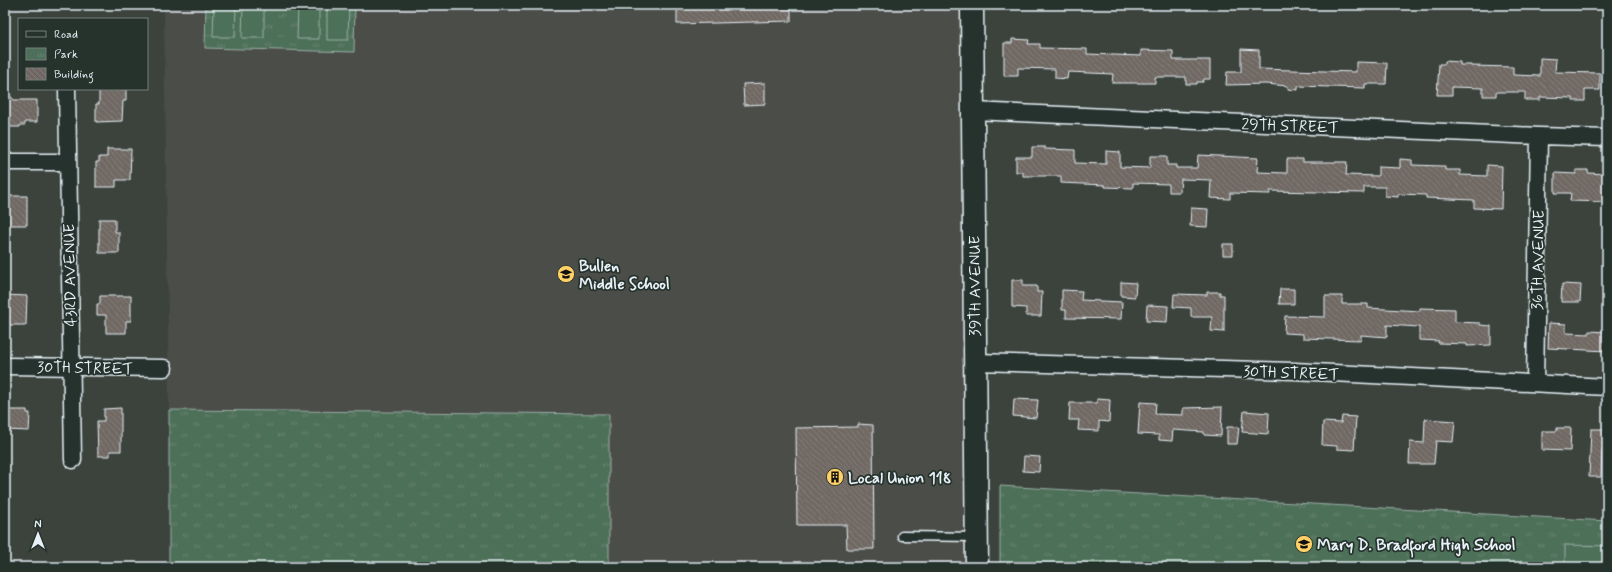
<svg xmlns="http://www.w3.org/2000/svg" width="1612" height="572" viewBox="0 0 1612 572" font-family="Mynerve,sans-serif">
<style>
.built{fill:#4c4e48}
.park{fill:url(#park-tufts);stroke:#9bb0a8}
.garden{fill:#4e6f59;stroke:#9bb0a8}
.building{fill:url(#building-back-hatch);stroke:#e8f1f8}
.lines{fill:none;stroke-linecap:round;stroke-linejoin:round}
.lane-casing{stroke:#e8f1f8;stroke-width:11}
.street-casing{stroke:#e8f1f8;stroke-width:19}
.secondary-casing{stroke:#e8f1f8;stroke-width:25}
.lane{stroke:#26332d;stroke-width:8}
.street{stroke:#26332d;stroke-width:16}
.secondary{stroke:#26332d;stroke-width:22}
.labels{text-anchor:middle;stroke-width:3.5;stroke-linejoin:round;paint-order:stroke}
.street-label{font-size:16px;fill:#e8f1f8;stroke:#26332d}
.poi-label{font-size:16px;font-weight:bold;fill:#e8f1f8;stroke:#26332d;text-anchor:start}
</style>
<defs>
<pattern id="park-tufts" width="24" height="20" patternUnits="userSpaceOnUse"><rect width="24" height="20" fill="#4e6f59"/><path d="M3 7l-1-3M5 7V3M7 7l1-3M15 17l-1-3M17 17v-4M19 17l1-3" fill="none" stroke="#688472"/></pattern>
<pattern id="building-back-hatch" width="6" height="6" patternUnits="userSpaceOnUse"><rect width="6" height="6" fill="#706762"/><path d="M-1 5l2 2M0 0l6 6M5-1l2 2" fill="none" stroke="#847d79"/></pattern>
</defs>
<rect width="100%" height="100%" fill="#3c433d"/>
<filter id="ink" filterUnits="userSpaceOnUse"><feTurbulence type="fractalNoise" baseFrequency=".025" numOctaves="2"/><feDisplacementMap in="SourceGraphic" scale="8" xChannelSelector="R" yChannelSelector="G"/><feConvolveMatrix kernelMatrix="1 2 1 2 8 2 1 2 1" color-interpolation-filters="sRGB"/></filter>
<g filter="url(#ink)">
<path class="built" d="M164 5H960L966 567H609L608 414 169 410Z"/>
<path class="park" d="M206 5H355L354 52 205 48Z
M169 410 609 414V567H169Z
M1000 486 1607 521V567H1000Z"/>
<path class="garden" d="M214 5H236L235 37H213Z
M243 5H264V38H242Z
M298 5H319V39H297Z
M327 5H349L348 40H327Z
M1565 545 1607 546V567H1565Z"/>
<path class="building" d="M677 5H791V21L677 24Z
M1012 39 1029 40 1028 44H1040V48L1087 49V54L1141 56V50L1173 51V60H1210V79H1204L1203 82H1197V84H1186V77H1155V83H1112L1113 74 1068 72 1067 79 1055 78V69L1018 68V76H1004V43H1012Z
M1241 49 1259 50V69L1356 72V62L1387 63 1386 84H1365V88L1298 86V90L1288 89V86L1266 84 1226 85 1227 72H1241Z
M1540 58 1556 59 1555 72 1600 73V90H1585V101H1573V98L1540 97V100H1525V92H1496V96H1483V88L1452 87V95H1437L1439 64H1445V61L1460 62V65H1471V66L1513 67V75L1540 76Z
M765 83V104L744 105 743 84Z
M102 89H126V101H123L122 121 96 122V104H99V91H102Z
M5 90 14 100H37V122H25V125H20V127H9V125H5Z
M1032 147H1045V149L1075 150V163L1106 164V151L1120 152V167L1150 168V156H1167V165H1176V168H1197L1198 155 1258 158 1257 172 1287 173V159H1303V162H1347L1346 175 1378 176V167L1400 168V159L1412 160V165L1442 166 1441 167H1445V170H1460V175L1487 176V165L1502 166 1501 209 1474 208V200L1426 198V195L1398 194V197L1385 196V187H1364V193L1270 191V194L1230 193V199L1210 198 1211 180 1181 179 1180 192H1169V184L1133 183V188L1105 187V185L1061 183V176H1023V172H1016V157H1032Z
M107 149H131L130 180H116V187H96V162H99V157H107Z
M1576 170H1588V173L1607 174V202L1570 201 1571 193H1555V173L1576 174Z
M5 196H27V225H5Z
M1191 208 1208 209 1207 227 1190 226Z
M99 219H115V232H119V253H99Z
M1223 244H1233V255H1223Z
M1012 280H1023V286H1037V292H1042L1041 316H1026V308L1012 307Z
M1121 282 1136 283 1135 297 1121 296Z
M1562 284 1581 285 1580 302H1561Z
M1280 289H1294V304H1279Z
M1062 290 1082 291 1081 300 1122 302 1121 319 1066 318V310H1062Z
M1207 292H1220V295H1224V332L1211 331 1212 317H1191V308L1173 307 1174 294 1207 295Z
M5 295 27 296 26 325H5Z
M100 296H131V321H126V333H106V315H97V304H100Z
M1325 296H1342V304H1368V308L1420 311V308L1455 309V322L1480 323V325L1491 326V345L1467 346V344L1438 343 1439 341 1419 340V327L1387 325V337L1361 335V340L1303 338V334L1284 333 1285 316 1325 317Z
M1147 305 1168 306 1167 322 1146 321Z
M1549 323 1566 324V333L1589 334V331L1607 332V351L1548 348Z
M1014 399 1038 400 1036 418 1013 416Z
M1097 399 1110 400 1109 422 1099 421V431L1078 430 1079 420H1069L1070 403H1097Z
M1140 402 1156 403 1155 414 1183 415V408L1222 407 1221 436 1204 435V432L1173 430 1172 441 1159 440V435L1138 434Z
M121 408V451H110V456H98L97 421H104V409Z
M5 410H27V413H30L29 431 5 430Z
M1244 411 1269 413 1268 434 1242 432Z
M1342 416 1356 417 1354 450 1337 449V446L1322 445 1323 422 1341 423Z
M1425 419 1455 421 1453 442 1436 441 1434 464H1409L1410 442 1424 443Z
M858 424 873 425 874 549H847L846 525H797L796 428 858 427Z
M1227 427H1239L1237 444H1227Z
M1557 428H1571L1570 451 1542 450V431H1557Z
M1591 429H1607V450H1602L1601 477H1589Z
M1024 456 1040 457 1039 472 1023 471Z"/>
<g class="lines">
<defs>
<path id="lane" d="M902 536 976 537"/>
<path id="street" d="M67 89 73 460
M973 111 1539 136 1607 138
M5 162H67
M975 362 1294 371 1607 387
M5 366 164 368
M1535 383 1539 136"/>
<path id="secondary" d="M972 5 977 567"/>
</defs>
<use href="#lane" class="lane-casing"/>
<use href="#street" class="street-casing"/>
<use href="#secondary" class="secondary-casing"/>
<use href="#lane" class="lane"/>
<use href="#street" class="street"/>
<use href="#secondary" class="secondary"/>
</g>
</g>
<defs>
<symbol id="school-disc" viewBox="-11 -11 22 22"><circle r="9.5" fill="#ffd166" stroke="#26332d"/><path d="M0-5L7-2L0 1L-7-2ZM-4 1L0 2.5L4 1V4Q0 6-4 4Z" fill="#111"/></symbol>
<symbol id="building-disc" viewBox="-11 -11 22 22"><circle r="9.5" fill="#ffd166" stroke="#26332d"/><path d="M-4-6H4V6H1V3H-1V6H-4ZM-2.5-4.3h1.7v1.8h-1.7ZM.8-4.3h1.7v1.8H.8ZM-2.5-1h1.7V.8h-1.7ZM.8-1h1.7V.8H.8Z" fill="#111"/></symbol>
</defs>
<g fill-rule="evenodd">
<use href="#school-disc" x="556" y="264" width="20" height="20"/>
<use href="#building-disc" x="825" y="467" width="20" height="20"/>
<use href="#school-disc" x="1294" y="534" width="20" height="20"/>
</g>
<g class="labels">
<g class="street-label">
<text transform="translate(1290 125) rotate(2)" y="6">29TH STREET</text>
<text transform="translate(1537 260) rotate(-89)" y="6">36TH AVENUE</text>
<text transform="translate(69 275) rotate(-91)" y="6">43RD AVENUE</text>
<text transform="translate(974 286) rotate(-90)" y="6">39TH AVENUE</text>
<text transform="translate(85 367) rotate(1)" y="6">30TH STREET</text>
<text transform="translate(1291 372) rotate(2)" y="6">30TH STREET</text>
</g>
<g class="poi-label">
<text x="579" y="271">Bullen<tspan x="579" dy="18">Middle School</tspan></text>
<text x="848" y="483">Local Union 118</text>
<text x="1317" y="550">Mary D. Bradford High School</text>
</g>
</g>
<rect width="1612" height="572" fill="none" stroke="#26332d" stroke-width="20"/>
<rect x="10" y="10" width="1592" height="552" fill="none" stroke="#e8f1f8" stroke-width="1.5" filter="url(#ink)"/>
<rect x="18" y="18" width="130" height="72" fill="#26332d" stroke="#747f7e"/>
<rect x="26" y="31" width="20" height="6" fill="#26332d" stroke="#747f7e"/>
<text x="54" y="38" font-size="12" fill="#e8f1f8">Road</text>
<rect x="26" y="48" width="20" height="12" fill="url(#park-tufts)" stroke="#747f7e"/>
<text x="54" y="58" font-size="12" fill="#e8f1f8">Park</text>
<rect x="26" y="68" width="20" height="12" fill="url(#building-back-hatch)" stroke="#747f7e"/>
<text x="54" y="78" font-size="12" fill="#e8f1f8">Building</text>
<g transform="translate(38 534)" stroke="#26332d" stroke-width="3" paint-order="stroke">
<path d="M0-3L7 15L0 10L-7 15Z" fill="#e8f1f8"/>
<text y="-6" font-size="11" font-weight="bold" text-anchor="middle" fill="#e8f1f8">N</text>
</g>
</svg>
